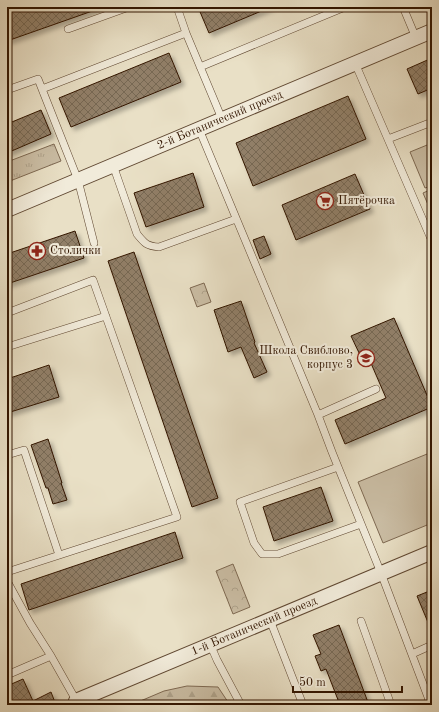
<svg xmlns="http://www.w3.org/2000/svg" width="439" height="712" font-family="'Old Standard TT',serif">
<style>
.grass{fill:url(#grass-tufts);stroke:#7e6952}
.forest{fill:url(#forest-firs);stroke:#7e6952}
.park{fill:url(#park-crowns);stroke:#7e6952}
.garden{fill:#cabda4;stroke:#7e6952}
.building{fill:url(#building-cross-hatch);stroke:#321500;filter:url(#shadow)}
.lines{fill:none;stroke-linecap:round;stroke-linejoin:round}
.service-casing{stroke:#604832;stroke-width:8}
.minor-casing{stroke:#604832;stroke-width:16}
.service{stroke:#f1ebda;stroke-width:7}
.minor{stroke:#f1ebda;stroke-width:14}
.labels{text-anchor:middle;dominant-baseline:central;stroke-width:4;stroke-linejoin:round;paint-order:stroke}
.street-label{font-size:12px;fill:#321500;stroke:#f1ebda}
.poi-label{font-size:12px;fill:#321500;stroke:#f1ebda;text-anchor:start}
</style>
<defs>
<pattern id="grass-tufts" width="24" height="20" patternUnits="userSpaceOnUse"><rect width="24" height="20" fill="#cabda4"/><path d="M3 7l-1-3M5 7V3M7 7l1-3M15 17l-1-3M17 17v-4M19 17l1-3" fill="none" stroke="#aea28b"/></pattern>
<pattern id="forest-firs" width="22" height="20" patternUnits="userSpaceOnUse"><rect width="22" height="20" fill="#cabda4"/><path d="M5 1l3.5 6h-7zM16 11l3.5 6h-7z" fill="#aea28b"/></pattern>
<pattern id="park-crowns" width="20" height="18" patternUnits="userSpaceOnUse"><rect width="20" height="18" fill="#cabda4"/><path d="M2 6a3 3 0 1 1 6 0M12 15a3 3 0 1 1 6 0" fill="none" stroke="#aea28b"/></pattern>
<pattern id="building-cross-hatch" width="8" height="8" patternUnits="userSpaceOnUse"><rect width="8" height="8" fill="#917f67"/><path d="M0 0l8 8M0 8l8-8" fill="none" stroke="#776752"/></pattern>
<filter id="shadow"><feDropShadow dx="3.5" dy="3.5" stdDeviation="2" flood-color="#0004"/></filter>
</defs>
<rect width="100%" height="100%" fill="#e9e0c6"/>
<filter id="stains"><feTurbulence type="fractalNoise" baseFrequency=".005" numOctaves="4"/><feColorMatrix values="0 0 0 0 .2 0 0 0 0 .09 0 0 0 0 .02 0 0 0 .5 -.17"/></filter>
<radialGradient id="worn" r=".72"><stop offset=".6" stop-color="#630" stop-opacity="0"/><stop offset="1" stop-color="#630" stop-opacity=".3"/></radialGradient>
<path class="grass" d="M54 144 61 161 10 181 7 173V162Z"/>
<path class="forest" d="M432 189V214L423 193Z
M187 686 218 687 230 705H131L164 691Z"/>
<path class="park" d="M204 283 211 302 197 307 190 288Z
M233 564 250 607 233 614 216 571Z"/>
<path class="garden" d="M432 143V186L425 188 410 152Z
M432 452V523L383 543 358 482Z"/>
<path class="building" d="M7 7H98V9L7 41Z
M198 7H271L209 33Z
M169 53 181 82 71 127 59 98Z
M432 58V88L418 94 407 69Z
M348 96 366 139 253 186 236 143Z
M41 110 51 134 7 153V124Z
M193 173 204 207 146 227 134 193Z
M355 174 370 209 296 240 282 205Z
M75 231 84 258 7 284V254Z
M264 236 271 254 260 259 253 240Z
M134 252 218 498 192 507 108 261Z
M241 301 255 342 254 343 267 372 254 378 241 347 228 352 214 310Z
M394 318 432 407 345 444 335 420 386 398 367 354 361 357 351 336Z
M49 365 59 397 7 413V379Z
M48 439 62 483H61L67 500 53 504 48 488H46L31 445Z
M321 487 333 521 274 541 263 507Z
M175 532 183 558 29 610 21 584Z
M432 590V632L417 596Z
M339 625 369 705H340L326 669 321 671 315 656 321 654 313 635Z
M23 679 33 701 51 692 56 705H7V686Z"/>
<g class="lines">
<g class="service-casing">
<path id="service" d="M177 7 186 33 222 119
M403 7 416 38
M68 29 129 7
M355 63 432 241
M200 67 345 7
M42 89 186 33
M7 90 38 79 78 180 94 243
M199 129 318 415 332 452 381 573 431 705
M388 139 432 122
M113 165 137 234C145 244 147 246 159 247L236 219
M7 313 93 280 177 517 7 572
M7 347 106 316
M318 415 376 389
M7 455 24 450 59 555
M338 467 240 502 254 543 262 554H278L361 524
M7 581 30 623 51 656 77 702
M270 620 303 705
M361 621 391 705
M210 644 217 660 241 705
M412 654 432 645
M7 675 51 656
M421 705 430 702"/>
</g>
<g class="minor-casing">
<g id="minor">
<path id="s1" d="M7 210 432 31"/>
<path id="s2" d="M76 701 432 552"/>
</g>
</g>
<use href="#service" class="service"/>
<use href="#minor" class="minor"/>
</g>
<defs>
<g id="supermarket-ring" transform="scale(0.9)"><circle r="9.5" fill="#f1ebda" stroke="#8f2418" stroke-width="1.5"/><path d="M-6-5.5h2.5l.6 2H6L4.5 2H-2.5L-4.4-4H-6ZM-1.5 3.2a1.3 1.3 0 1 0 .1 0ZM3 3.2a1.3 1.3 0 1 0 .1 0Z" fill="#8f2418"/></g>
<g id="pharmacy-ring" transform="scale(0.9)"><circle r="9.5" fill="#f1ebda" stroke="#8f2418" stroke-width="1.5"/><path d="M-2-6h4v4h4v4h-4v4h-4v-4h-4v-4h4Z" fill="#8f2418"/></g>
<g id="school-ring" transform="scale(0.9)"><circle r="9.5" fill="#f1ebda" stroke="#8f2418" stroke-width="1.5"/><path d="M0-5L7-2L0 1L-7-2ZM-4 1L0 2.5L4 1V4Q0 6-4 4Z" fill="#8f2418"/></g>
</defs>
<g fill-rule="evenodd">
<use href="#supermarket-ring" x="325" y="201"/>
<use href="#pharmacy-ring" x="37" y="251"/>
<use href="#school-ring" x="366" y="358"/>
</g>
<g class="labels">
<g class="street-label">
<text stroke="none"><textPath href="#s1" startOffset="231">2-й Ботанический проезд</textPath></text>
<text stroke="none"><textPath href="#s2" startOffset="193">1-й Ботанический проезд</textPath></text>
</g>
<g class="poi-label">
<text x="338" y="201">Пятёрочка</text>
<text x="50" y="251">Столички</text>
<text x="353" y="351" text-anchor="end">Школа Свиблово,<tspan x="353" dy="14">корпус 3</tspan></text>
</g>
</g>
<rect width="439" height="712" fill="none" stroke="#e9e0c6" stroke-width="24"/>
<rect x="8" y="8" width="423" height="696" fill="none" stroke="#321500" stroke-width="2"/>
<rect x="12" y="12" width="415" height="688" fill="none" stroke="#321500"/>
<path d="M293 686v6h109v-6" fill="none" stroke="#321500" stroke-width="2"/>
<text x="299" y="686" font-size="12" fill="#321500" stroke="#f1ebda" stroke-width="3" paint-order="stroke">50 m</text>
<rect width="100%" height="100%" filter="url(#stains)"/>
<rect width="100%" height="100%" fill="url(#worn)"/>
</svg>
